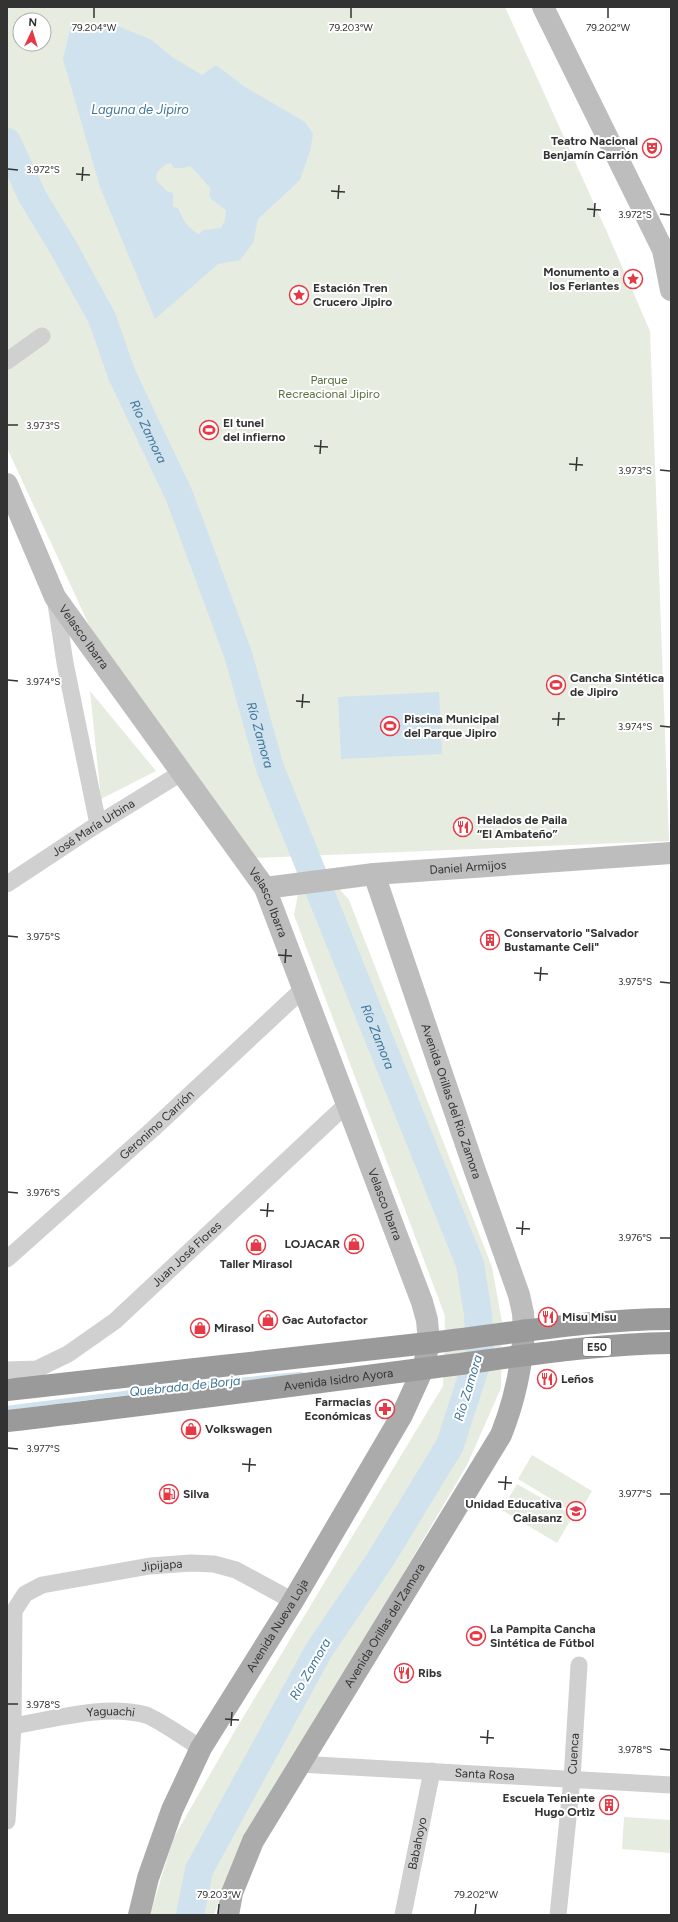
<svg xmlns="http://www.w3.org/2000/svg" width="678" height="1922" font-family="Figtree,sans-serif">
<style>
.green{fill:#e6ecdf;fill-rule:evenodd}
.water{fill:#cfe2ee;fill-rule:evenodd}
.lines{fill:none;stroke-linecap:round;stroke-linejoin:round}
.stream{stroke:#cfe2ee;stroke-width:4.5}
.river{stroke:#cfe2ee;stroke-width:28}
.street{stroke:#d0d0d0;stroke-width:17}
.secondary{stroke:#bdbdbd;stroke-width:22}
.primary{stroke:#ababab;stroke-width:22}
.highway{stroke:#9a9a9a;stroke-width:22}
.ticks{fill:none;stroke:#333;stroke-width:1.5}
.labels{text-anchor:middle;dominant-baseline:central;stroke-width:4;stroke-linejoin:round;paint-order:stroke}
.shield{fill:#fff;stroke:#707070;stroke-width:1}
.shield-label{font-size:11px;font-weight:bold;fill:#333}
.poi-label{font-size:12px;font-weight:bold;fill:#333;stroke:#fff;text-anchor:start}
.park-label{font-size:12px;fill:#56703f;stroke:#fff}
.street-label{font-size:12px;fill:#333;stroke:#fff}
.water-label{font-size:13px;font-style:italic;fill:#3f7597;stroke:#fff}
.ticks-label{font-size:10px;text-anchor:middle;fill:#333;stroke:#fff;stroke-width:4;stroke-linejoin:round;paint-order:stroke}
</style>
<rect width="100%" height="100%" fill="#fff"/>
<path class="green" d="M7 7H505L606 230 650 331 669 841 255 858 90 627 7 448ZM20 20H44V44H20Z
M90 691 156 771 101 799Z
M335 884 349 900 492 1267 502 1322 501 1388 467 1465 232 1865 214 1915H150L173 1839 236 1729 443 1386 445 1316 294 915 298 894Z
M532 1455 592 1491 578 1515 518 1479Z
M517 1484 573 1516 557 1543 502 1510Z
M624 1817 671 1820V1853L622 1849Z"/>
<path class="water" d="M110 23 152 40 172 57 202 75 216 65 245 87 305 122 313 134 310 151 300 180 258 219 253 243 240 260 218 264 155 319 100 187 63 59 71 26ZM171 163 174 168H183L190 166 198 174 211 189 209 195 212 200 226 210 225 220 221 228 204 230 199 234C187 228 183 220 178 208L173 207V193L167 191 156 180 157 172 166 164Z
M439 692 442 754 341 759 338 697Z"/>
<g class="lines">
<path class="stream" d="M189 1385 301 1374
M7 1408 182 1386"/>
<path class="river" id="s1" d="M7 142 32 196 63 247 102 318 122 375 179 495 238 654 270 768 470 1264 478 1314 480 1352 450 1445 380 1560 319 1650 199 1870 190 1915"/>
<g class="street">
<path d="M7 361 42 336"/>
<path d="M55 597 65 663 98 824"/>
<path id="s2" d="M7 884 98 824 181 773"/>
<path id="s3" d="M7 1259 153 1129 303 989"/>
<path id="s4" d="M7 1370 37 1369 68 1354 115 1321 347 1104"/>
<path d="M183 1371 188 1399"/>
<path id="s5" d="M13 1726C56 1719 103 1704 146 1715 158 1719 189 1741 201 1748"/>
<path id="s6" d="M299 1764 671 1785"/>
<path id="s7" d="M7 1821 13 1726 14 1611 25 1594 42 1585 150 1566 191 1563 214 1564 236 1570 293 1601"/>
<path id="s8" d="M403 1915 432 1771"/>
<path id="s9" d="M558 1915 572 1779 579 1665"/>
</g>
<g class="secondary">
<path d="M543 7 663 250 671 290"/>
<path id="s10" d="M7 484 55 597 265 888 422 1302 427 1320 429 1343"/>
<path id="s11" d="M374 874 474 1168 519 1295 523 1313 524 1330"/>
<path id="s12" d="M265 888 374 874 671 853"/>
</g>
<g class="primary">
<path id="s13" d="M139 1915 148 1878 172 1810 201 1748 293 1601 402 1415 423 1369 429 1343"/>
<path id="s14" d="M228 1915 232 1893 253 1841 501 1435C515 1400 522 1367 524 1330"/>
</g>
<g class="highway">
<path d="M7 1390C150 1374 294 1358 437 1342 515 1333 593 1319 671 1319"/>
<path id="s15" d="M7 1421C145 1405 283 1387 421 1369 504 1359 587 1344 671 1343"/>
</g>
</g>
<path class="ticks" d="M94 18V8M351 18V8M608 18V8M8 169 18 170M76 174 90 175M82 181 83 167M331 191 345 192M338 199 339 185M587 209 601 210M660 214 670 215M594 217 595 203M8 425H18M314 446 328 447M320 454 321 440M569 464 583 465M660 470 670 471M576 471 577 457M8 680 18 681M296 701 310 702M302 708 303 694M552 719H565M558 726 559 712M660 726 670 727M8 936 18 937M278 955 292 956M285 963 286 949M534 973 548 974M540 981 541 967M660 982 670 983M8 1192 18 1193M260 1210 274 1211M267 1217 268 1203M516 1228 530 1229M522 1235 523 1221M660 1238H670M8 1448 18 1449M242 1464 256 1465M249 1472 250 1458M498 1482 512 1483M505 1490 506 1476M660 1494H670M8 1704H18M225 1719 239 1720M231 1726 232 1712M480 1737 494 1738M487 1744 488 1730M660 1749 670 1750M218 1914 219 1904M475 1914 476 1904"/>
<defs>
<g id="theatre-ring" transform="scale(1)"><circle r="9.5" fill="#fff" stroke="#e63946" stroke-width="1.5"/><path d="M-5-5.5Q0-4 5-5.5V0Q5 5 0 6Q-5 5-5 0ZM-3.3-2.5H-1v1.5H-3.3ZM1-2.5H3.3v1.5H1ZM-2.8 1Q0 5.5 2.8 1Z" fill="#e63946"/></g>
<g id="sight-ring" transform="scale(1)"><circle r="9.5" fill="#fff" stroke="#e63946" stroke-width="1.5"/><path d="M0-6L1.8-2.2L6-1.7L2.9 1.2L3.7 5.4L0 3.3L-3.7 5.4L-2.9 1.2L-6-1.7L-1.8-2.2Z" fill="#e63946"/></g>
<g id="stadium-ring" transform="scale(1)"><circle r="9.5" fill="#fff" stroke="#e63946" stroke-width="1.5"/><path d="M0-5a6.5 5 0 1 0 0 10a6.5 5 0 1 0 0-10ZM-3.5-1.8h7v3.6h-7Z" fill="#e63946"/></g>
<g id="restaurant-ring" transform="scale(1)"><circle r="9.5" fill="#fff" stroke="#e63946" stroke-width="1.5"/><path d="M-5-6h1v4h1v-4h1v4h1v-4h1v5L-1.5 .5V6h-2V.5L-5-1ZM5-6V6H3V1.5H1.5Q1.5-4 5-6Z" fill="#e63946"/></g>
<g id="building-ring" transform="scale(1)"><circle r="9.5" fill="#fff" stroke="#e63946" stroke-width="1.5"/><path d="M-4-6H4V6H1V3H-1V6H-4ZM-2.5-4.3h1.7v1.8h-1.7ZM.8-4.3h1.7v1.8H.8ZM-2.5-1h1.7V.8h-1.7ZM.8-1h1.7V.8H.8Z" fill="#e63946"/></g>
<g id="shop-ring" transform="scale(1)"><circle r="9.5" fill="#fff" stroke="#e63946" stroke-width="1.5"/><path d="M-5-2.5h2.3a2.7 3.5 0 0 1 5.4 0H5L5.5 6h-11ZM-1.5-2.5h3a1.5 2.3 0 0 0-3 0Z" fill="#e63946"/></g>
<g id="pharmacy-ring" transform="scale(1)"><circle r="9.5" fill="#fff" stroke="#e63946" stroke-width="1.5"/><path d="M-2-6h4v4h4v4h-4v4h-4v-4h-4v-4h4Z" fill="#e63946"/></g>
<g id="fuel-ring" transform="scale(1)"><circle r="9.5" fill="#fff" stroke="#e63946" stroke-width="1.5"/><path d="M-5.5-6h7V0h2V4h1.3V-2.5L3-4.5l.8-.8L6-3V5H2.5V1h-1V6h-7ZM-4.2-4.7v3.2H.2V-4.7Z" fill="#e63946"/></g>
<g id="university-ring" transform="scale(1)"><circle r="9.5" fill="#fff" stroke="#e63946" stroke-width="1.5"/><path d="M0-5L7-2L0 1L-7-2ZM-4 1L0 2.5L4 1V4Q0 6-4 4Z" fill="#e63946"/></g>
</defs>
<g fill-rule="evenodd">
<use href="#theatre-ring" x="652" y="148"/>
<use href="#sight-ring" x="633" y="279"/>
<use href="#sight-ring" x="299" y="295"/>
<use href="#stadium-ring" x="209" y="430"/>
<use href="#stadium-ring" x="556" y="685"/>
<use href="#stadium-ring" x="390" y="726"/>
<use href="#restaurant-ring" x="463" y="827"/>
<use href="#building-ring" x="490" y="940"/>
<use href="#shop-ring" x="354" y="1244"/>
<use href="#shop-ring" x="256" y="1245"/>
<use href="#restaurant-ring" x="548" y="1317"/>
<use href="#shop-ring" x="268" y="1320"/>
<use href="#shop-ring" x="200" y="1328"/>
<use href="#restaurant-ring" x="547" y="1379"/>
<use href="#pharmacy-ring" x="385" y="1409"/>
<use href="#shop-ring" x="191" y="1429"/>
<use href="#fuel-ring" x="169" y="1494"/>
<use href="#university-ring" x="576" y="1511"/>
<use href="#stadium-ring" x="476" y="1636"/>
<use href="#restaurant-ring" x="404" y="1673"/>
<use href="#building-ring" x="609" y="1805"/>
</g>
<g class="labels">
<rect class="shield" x="583" y="1338" width="28" height="18" rx="3"/>
<g class="shield-label">
<text x="597" y="1347">E50</text>
</g>
<g class="poi-label">
<text x="638" y="141" text-anchor="end">Teatro Nacional<tspan x="638" dy="14">Benjamín Carrión</tspan></text>
<text x="619" y="272" text-anchor="end">Monumento a<tspan x="619" dy="14">los Feriantes</tspan></text>
<text x="313" y="288">Estación Tren<tspan x="313" dy="14">Crucero Jipiro</tspan></text>
<text x="223" y="423">El tunel<tspan x="223" dy="14">del infierno</tspan></text>
<text x="570" y="678">Cancha Sintética<tspan x="570" dy="14">de Jipiro</tspan></text>
<text x="404" y="719">Piscina Municipal<tspan x="404" dy="14">del Parque Jipiro</tspan></text>
<text x="477" y="820">Helados de Paila<tspan x="477" dy="14">“El Ambateño”</tspan></text>
<text x="504" y="933">Conservatorio "Salvador<tspan x="504" dy="14">Bustamante Celi"</tspan></text>
<text x="340" y="1244" text-anchor="end">LOJACAR</text>
<text x="256" y="1264" text-anchor="middle">Taller Mirasol</text>
<text x="562" y="1317">Misu Misu</text>
<text x="282" y="1320">Gac Autofactor</text>
<text x="214" y="1328">Mirasol</text>
<text x="561" y="1379">Leños</text>
<text x="371" y="1402" text-anchor="end">Farmacias<tspan x="371" dy="14">Económicas</tspan></text>
<text x="205" y="1429">Volkswagen</text>
<text x="183" y="1494">Silva</text>
<text x="562" y="1504" text-anchor="end">Unidad Educativa<tspan x="562" dy="14">Calasanz</tspan></text>
<text x="490" y="1629">La Pampita Cancha<tspan x="490" dy="14">Sintética de Fútbol</tspan></text>
<text x="418" y="1673">Ribs</text>
<text x="595" y="1798" text-anchor="end">Escuela Teniente<tspan x="595" dy="14">Hugo Ortìz</tspan></text>
</g>
<g class="park-label">
<text x="329" y="380">Parque<tspan x="329" dy="14">Recreacional Jipiro</tspan></text>
</g>
<g class="street-label">
<text stroke="none"><textPath href="#s10" startOffset="172">Velasco Ibarra</textPath></text>
<text stroke="none"><textPath href="#s2" startOffset="103">José María Urbina</textPath></text>
<text stroke="none"><textPath href="#s12" startOffset="204">Daniel Armijos</textPath></text>
<text stroke="none"><textPath href="#s10" startOffset="496">Velasco Ibarra</textPath></text>
<text stroke="none"><textPath href="#s11" startOffset="240">Avenida Orillas del Rio Zamora</textPath></text>
<text stroke="none"><textPath href="#s3" startOffset="201">Geronimo Carrión</textPath></text>
<text stroke="none"><textPath href="#s10" startOffset="820">Velasco Ibarra</textPath></text>
<text stroke="none"><textPath href="#s4" startOffset="220">Juan José Flores</textPath></text>
<text stroke="none"><textPath href="#s15" startOffset="334">Avenida Isidro Ayora</textPath></text>
<text stroke="none"><textPath href="#s7" startOffset="371">Jipijapa</textPath></text>
<text stroke="none"><textPath href="#s14" startOffset="331">Avenida Orillas del Zamora</textPath></text>
<text stroke="none"><textPath href="#s13" startOffset="323">Avenida Nueva Loja</textPath></text>
<text stroke="none"><textPath href="#s5" startOffset="99">Yaguachi</textPath></text>
<text stroke="none"><textPath href="#s9" startOffset="162">Cuenca</textPath></text>
<text stroke="none"><textPath href="#s6" startOffset="186">Santa Rosa</textPath></text>
<text stroke="none"><textPath href="#s8" startOffset="73">Babahoyo</textPath></text>
</g>
<g class="water-label">
<text x="140" y="109">Laguna de Jipiro</text>
<text stroke="none"><textPath href="#s1" startOffset="323">Río Zamora</textPath></text>
<text stroke="none"><textPath href="#s1" startOffset="647">Río Zamora</textPath></text>
<text stroke="none"><textPath href="#s1" startOffset="971">Río Zamora</textPath></text>
<text transform="translate(185 1386) rotate(-6)">Quebrada de Borja</text>
<text transform="translate(468 1388) rotate(-73)">Río Zamora</text>
<text transform="translate(310 1669) rotate(-60)">Río Zamora</text>
</g>
</g>
<g class="ticks-label">
<text x="94" y="31">79.204°W</text>
<text x="351" y="31">79.203°W</text>
<text x="608" y="31">79.202°W</text>
<text x="43" y="173">3.972°S</text>
<text x="635" y="218">3.972°S</text>
<text x="43" y="429">3.973°S</text>
<text x="635" y="474">3.973°S</text>
<text x="43" y="685">3.974°S</text>
<text x="635" y="730">3.974°S</text>
<text x="43" y="940">3.975°S</text>
<text x="635" y="985">3.975°S</text>
<text x="43" y="1196">3.976°S</text>
<text x="635" y="1241">3.976°S</text>
<text x="43" y="1452">3.977°S</text>
<text x="635" y="1497">3.977°S</text>
<text x="43" y="1708">3.978°S</text>
<text x="635" y="1753">3.978°S</text>
<text x="219" y="1898">79.203°W</text>
<text x="476" y="1898">79.202°W</text>
</g>
<rect width="678" height="1922" fill="none" stroke="#333333" stroke-width="16"/>
<g transform="translate(32 32) rotate(4)"><circle r="19" fill="#ffffff" stroke="#adadad"/>
<path d="M0-3L7 15L0 10L-7 15Z" fill="#e63946"/>
<text y="-6" font-size="11" font-weight="bold" text-anchor="middle" fill="#333333">N</text>
</g>
</svg>
